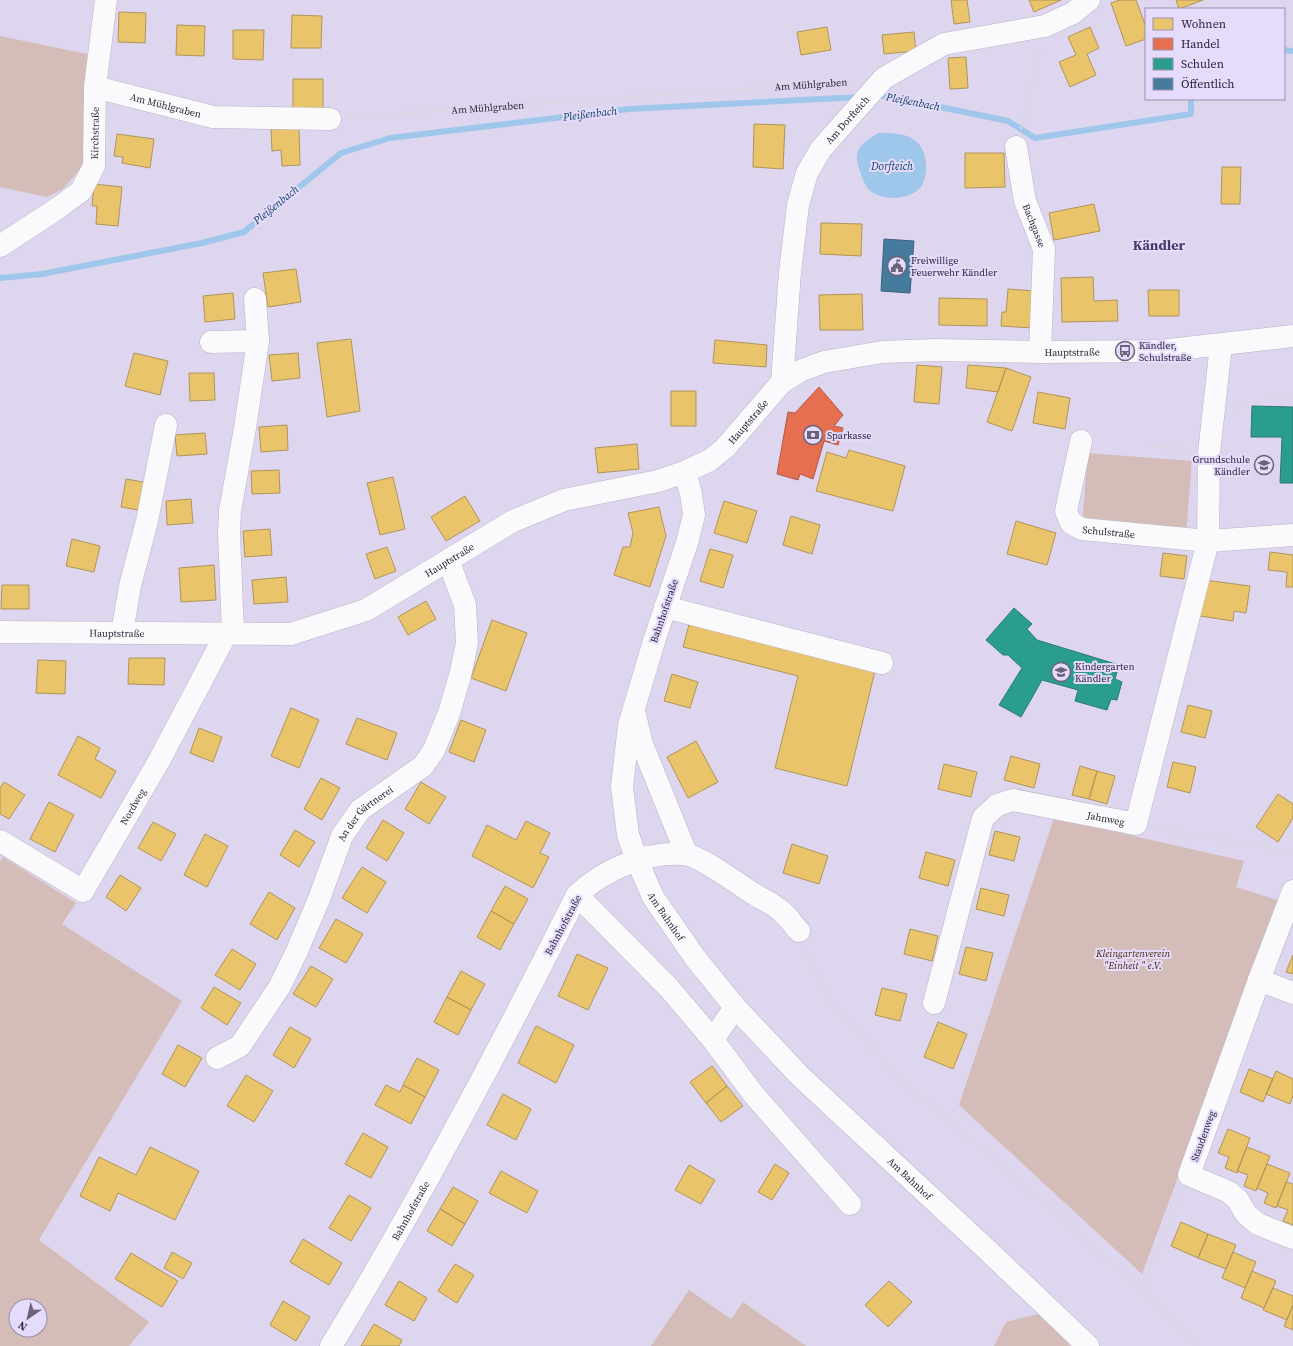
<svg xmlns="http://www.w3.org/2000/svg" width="1293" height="1346" font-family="'Source Serif 4',serif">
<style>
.green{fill:#d4bdb9;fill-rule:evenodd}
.water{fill:#9fc7eb}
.homes{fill:#e9c46a;stroke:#b0945c}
.shops{fill:#e76f51;stroke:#af594a}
.schools{fill:#2a9d8f;stroke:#2b7976}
.public{fill:#457b9d;stroke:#3e617f}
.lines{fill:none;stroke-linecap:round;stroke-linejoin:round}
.stream{stroke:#9fc7eb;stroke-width:6}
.minor-casing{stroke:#bab3c8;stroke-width:23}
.path{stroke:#d9d6de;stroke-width:2.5;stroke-dasharray:2 2;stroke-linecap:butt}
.minor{stroke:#faf9fc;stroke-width:22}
.labels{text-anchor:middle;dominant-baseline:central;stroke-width:4;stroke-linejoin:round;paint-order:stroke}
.street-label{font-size:10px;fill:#2c253a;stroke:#e4dbfd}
.poi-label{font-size:10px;fill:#2c253a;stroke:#e4dbfd;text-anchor:start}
.park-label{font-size:10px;font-style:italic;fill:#4e2a09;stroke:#e4dbfd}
.water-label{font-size:11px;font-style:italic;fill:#0b3e59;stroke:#e4dbfd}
.district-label{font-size:14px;font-weight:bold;fill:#493a69;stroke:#e4dbfd}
</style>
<rect width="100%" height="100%" fill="#ddd6ee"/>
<path class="green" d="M0 36 87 54 89 159 63 189 47 197 0 187Z
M1088 453 1192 461 1186 534 1082 524Z
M1054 818 1244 861 1236 887 1281 901 1142 1274 959 1105Z
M3 857 76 903 62 924 182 1001 39 1240 149 1322 129 1346H0V862ZM16 1306H40V1330H16Z
M689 1290 731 1319 743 1302 806 1346H651Z
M1038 1314 1071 1346H994L1006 1322Z"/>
<path class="water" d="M878 133C889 133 902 133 911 138 926 145 929 166 924 181 918 200 884 203 869 190 865 186 862 177 860 171 858 166 855 157 858 151 861 143 872 137 878 133Z"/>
<path class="homes" d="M951 0H967L970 22 954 24Z
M1029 0H1061L1034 12Z
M1120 0H1136L1146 27V39L1126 46 1111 3Z
M1176 0H1203L1179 9Z
M119 12 146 13 145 43 118 42Z
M292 15 322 16 321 48H291Z
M177 25 205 26 204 56 176 55Z
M827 27 831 50 801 55 797 32Z
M1090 27 1099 48 1087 54 1096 75 1070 87 1059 62 1076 55 1068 37Z
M233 30H264L263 60 233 59Z
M914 32 916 51 884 54 882 35Z
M966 57 968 88 950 89 948 58Z
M293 79H323V109H293Z
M754 124 785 125 783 169 753 167Z
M271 129H299L300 165 282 166 281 150 272 151Z
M117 134 154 139 150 168 122 163 123 157 114 156Z
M965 153H1004L1005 187 965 188Z
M1222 167H1241L1240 204H1221Z
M94 184 122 187 118 226 96 224 97 206H92Z
M1094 204 1100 231 1054 240 1049 213Z
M821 223 862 224 861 256 820 254Z
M296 269 301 302 268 307 263 273Z
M1093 277 1094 301 1117 300 1118 321 1062 322 1061 278Z
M1008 289 1035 291 1033 328 1001 326 1002 312H1006Z
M1148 290H1179V316H1149Z
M233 293 235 319 205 322 203 296Z
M862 294 863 330H820L819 295Z
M939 298 987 299V326L939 325Z
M351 339 360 411 327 417 317 343Z
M715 340 767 345 766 367 713 363Z
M134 353 168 361 160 395 125 386Z
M298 353 300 378 272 381 269 355Z
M917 365 942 367 939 404 914 402Z
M968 365 1006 368 998 392 966 388Z
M1006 368 1031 377 1012 431 987 422Z
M189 373H214L215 400 190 401Z
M671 391H696V426H671Z
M1038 392 1070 398 1065 429 1033 423Z
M287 425 288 450 261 452 259 427Z
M205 433 207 454 177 456 175 435Z
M637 444 639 469 598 473 595 448Z
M849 450 905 466 893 511 816 491 827 452 846 458Z
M279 470 280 493 252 494 251 471Z
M393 477 405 529 380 535 367 483Z
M126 479 149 483 144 511 121 507Z
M465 496 480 521 446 541 431 517Z
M191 499 193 523 167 525 166 501Z
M724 501 757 511 747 543 714 533Z
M659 507 666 536 650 587 614 575 623 547H630L633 533 628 513Z
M791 516 820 525 812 554 783 545Z
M1016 521 1056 533 1047 565 1007 554Z
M270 529 272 555 245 557 243 531Z
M72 539 100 546 94 572 66 566Z
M387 547 396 571 375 579 366 554Z
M710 549 733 555 723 588 700 581Z
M1270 552 1293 555V587H1286L1287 572 1268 570Z
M1163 553 1187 556 1184 579 1160 576Z
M214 565 216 600 181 602 179 568Z
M286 577 288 602 254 604 252 580Z
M1204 580 1250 586 1246 613 1234 611 1233 621 1200 616Z
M2 585H29V609H1Z
M426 601 436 619 408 635 398 617Z
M492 620 527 633 506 691 471 678Z
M690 621 876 667 847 786 775 768 798 676 683 647Z
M129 658H165L164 685 128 684Z
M38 660 66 661 65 694 36 693Z
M672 674 698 682 690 708 664 701Z
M1188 705 1212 711 1205 738 1181 732Z
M291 708 319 720 299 768 271 756Z
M357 718 397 733 387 760 346 744Z
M461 720 486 730 474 762 449 752Z
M199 728 222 737 213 762 190 753Z
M78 736 100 748 95 759 116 771 101 798 58 775Z
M696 741 718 782 688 798 667 757Z
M1011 756 1040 764 1034 788 1004 780Z
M1173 762 1196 767 1190 793 1167 787Z
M944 764 977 772 971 797 938 789Z
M1080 766 1097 771 1089 799 1072 795Z
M1097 771 1115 776 1107 804 1089 799Z
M321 778 340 788 322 820 304 809Z
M4 782 25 795 9 819 0 814V788Z
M421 782 446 797 429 824 405 809Z
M1278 794 1293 804V818L1278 842 1256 827Z
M49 802 74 815 55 852 30 839Z
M383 820 404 833 387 861 366 848Z
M526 821 550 833 540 853 549 857 533 888 472 856 487 825 516 840Z
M153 822 176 834 161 861 138 848Z
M295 830 315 842 299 867 280 855Z
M995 831 1020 837 1014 861 989 855Z
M205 834 228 846 207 887 184 875Z
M792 844 828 856 819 884 783 873Z
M926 852 955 860 948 886 919 878Z
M362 867 386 882 367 913 342 898Z
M120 875 141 888 126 911 106 897Z
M505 886 528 899 514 924 491 911Z
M981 888 1009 895 1004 916 976 909Z
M269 892 295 908 277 940 250 924Z
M491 911 514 924 500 950 477 937Z
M336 919 363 934 346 963 319 948Z
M910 929 938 936 932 961 904 954Z
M966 947 993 953 986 981 959 974Z
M232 949 256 964 240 990 215 975Z
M577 954 608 968 588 1010 558 996Z
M1293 955V974L1286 972Z
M311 966 333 979 316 1007 293 994Z
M461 971 485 984 471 1010 447 997Z
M214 987 241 1003 227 1025 201 1008Z
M882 988 907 994 900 1021 875 1015Z
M447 997 471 1010 458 1035 434 1022Z
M938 1022 967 1034 953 1069 924 1057Z
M536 1026 574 1045 556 1083 518 1063Z
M290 1027 311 1039 294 1068 273 1055Z
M178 1045 202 1058 185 1087 162 1074Z
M417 1058 439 1070 425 1097 403 1085Z
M712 1066 727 1086 706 1103 690 1082Z
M1249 1069 1273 1079 1263 1102 1240 1092Z
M1276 1071 1293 1079V1096L1290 1104 1266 1094Z
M246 1075 273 1091 254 1122 227 1106Z
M386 1085 400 1092 403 1085 425 1097 411 1124 375 1105Z
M727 1086 743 1106 721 1122 706 1103Z
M503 1094 531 1109 516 1140 487 1125Z
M1228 1129 1250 1138 1237 1173 1225 1168 1229 1157 1218 1153Z
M363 1133 388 1147 371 1178 345 1164Z
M150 1147 199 1171 175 1220 118 1193 110 1211 80 1196 99 1157 136 1175Z
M1247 1147 1270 1156 1256 1191 1244 1186 1248 1175 1237 1171Z
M775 1164 789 1173 772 1200 758 1192Z
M1267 1164 1290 1173 1276 1208 1264 1203 1268 1193 1257 1188Z
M689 1165 715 1180 701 1204 675 1190Z
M501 1171 538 1191 527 1213 489 1193Z
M1286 1182 1293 1184V1225L1283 1221 1288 1210 1277 1206Z
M453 1187 478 1201 465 1224 440 1209Z
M349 1195 371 1208 351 1241 329 1228Z
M440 1209 465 1224 452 1246 427 1231Z
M1181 1222 1208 1234 1198 1258 1171 1246Z
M1208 1234 1236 1245 1226 1269 1198 1258Z
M303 1239 342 1263 329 1285 290 1262Z
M172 1252 192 1263 183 1279 164 1268Z
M1233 1252 1256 1262 1245 1288 1222 1278Z
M131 1253 178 1281 162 1307 115 1279Z
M455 1264 474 1275 457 1303 438 1291Z
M1252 1271 1276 1281 1264 1308 1241 1298Z
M399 1281 427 1298 414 1321 385 1305Z
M889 1281 912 1302 888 1327 865 1305Z
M1273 1288 1293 1296V1305L1287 1320 1263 1310Z
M283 1301 310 1317 296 1341 270 1325Z
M1293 1305V1330L1284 1326Z
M374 1324 402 1340 399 1346H361Z"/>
<path class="shops" d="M819 387 843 415 834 426 843 428 838 445 824 441 813 479 800 474 798 480 777 474 788 412 795 413Z"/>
<path class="schools" d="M1252 406 1293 407V483H1280L1282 437H1251Z
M1014 608 1032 624 1027 629 1037 640 1119 665 1115 679 1122 682 1117 700 1111 699 1107 710 1075 701 1078 690 1042 680 1021 717 999 705 1022 668 1008 655H1003L986 640Z"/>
<path class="public" d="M884 239 914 241 910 293 881 291Z"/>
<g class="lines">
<path class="stream" d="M1284 50 1293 51
M875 96H887L1008 121 1035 138 1191 114V99
M0 278 42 274 202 243 244 232 341 153 390 138 629 109 860 97"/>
<g class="minor-casing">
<g id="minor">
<path id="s2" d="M95 87 213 117 330 119"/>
<path id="s3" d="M1016 147 1025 201 1044 249 1040 352"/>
<path id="s4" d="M0 246 58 208 81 191 94 166 95 87 106 0"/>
<path d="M211 342 258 341"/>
<path id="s5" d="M782 382 790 272 798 205 807 173 821 149 884 78 944 44 1045 26 1073 13 1089 0"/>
<path id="s6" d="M1081 441 1066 511 1071 523 1082 529 1208 541 1293 535"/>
<path id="s7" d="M685 472 691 494 694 515 687 543 655 638 629 725 622 787 628 835 637 860 653 897 696 959 735 1007 801 1077 982 1245 1088 1346"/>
<path d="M665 607 882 663"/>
<path id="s8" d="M0 632 291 634 366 610 513 521 564 500 658 481 685 472 710 460 725 448 782 382 800 371 824 362 882 352 936 350 1040 352 1160 351 1293 336"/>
<path d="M122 633 130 586 147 521 166 425"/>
<path d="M233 633 229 533 230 511 245 428 258 341 255 299"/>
<path d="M635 715 642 744 686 853"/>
<path id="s9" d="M0 841 83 891 159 761 226 634"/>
<path d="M1293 891 1259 980 1189 1175 1229 1192 1238 1200 1246 1214 1258 1224 1293 1238"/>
<path d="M577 895 669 988 713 1040 754 1095 850 1204"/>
<path d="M1259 980 1293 993"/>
<path id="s10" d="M934 1003 983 818 997 805 1013 800 1136 824 1208 541 1209 453 1221 345"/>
<path d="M713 1040 735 1007"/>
<path id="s11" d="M217 1058 240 1046 280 986 297 951 319 899 342 836 360 810 423 766 434 750 449 713 460 676 467 643 465 605 448 560"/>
<path id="s12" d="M331 1346C420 1200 500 1048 577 895 603 870 647 851 684 854 698 855 739 884 752 893 762 899 773 904 781 911 788 916 793 925 799 931"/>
</g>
</g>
<g class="path">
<path id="s1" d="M350 117 853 81"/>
<path d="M1021 129 1040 48"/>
<path d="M1234 409 1282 396H1293"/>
<path d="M1151 446 1189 450"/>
<path d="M1156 828 1293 852"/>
<path d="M804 950 833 1007 912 1090 957 1127 1036 1196 1141 1290 1199 1346"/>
<path d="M1141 1290 1181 1194"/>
</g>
<use href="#minor" class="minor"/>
</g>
<defs>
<g id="civic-ring" transform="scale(1)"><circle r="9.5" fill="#e4dbfd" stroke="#6a6379" stroke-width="1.5"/><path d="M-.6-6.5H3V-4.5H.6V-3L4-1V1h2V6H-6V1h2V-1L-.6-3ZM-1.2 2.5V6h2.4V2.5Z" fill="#6a6379"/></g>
<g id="bus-ring" transform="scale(1)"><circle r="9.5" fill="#e4dbfd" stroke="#6a6379" stroke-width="1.5"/><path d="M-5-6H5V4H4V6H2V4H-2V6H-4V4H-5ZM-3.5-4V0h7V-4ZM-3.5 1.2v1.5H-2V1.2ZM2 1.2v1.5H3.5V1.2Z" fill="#6a6379"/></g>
<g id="bank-ring" transform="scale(1)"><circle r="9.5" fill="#e4dbfd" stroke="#6a6379" stroke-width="1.5"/><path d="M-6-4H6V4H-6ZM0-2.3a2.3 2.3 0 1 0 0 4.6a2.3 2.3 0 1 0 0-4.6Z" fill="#6a6379"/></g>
<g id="school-ring" transform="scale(1)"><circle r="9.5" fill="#e4dbfd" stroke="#6a6379" stroke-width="1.5"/><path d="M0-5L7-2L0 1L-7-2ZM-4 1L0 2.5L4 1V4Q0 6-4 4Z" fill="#6a6379"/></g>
</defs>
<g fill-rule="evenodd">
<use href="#civic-ring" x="897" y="266"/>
<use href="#bus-ring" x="1125" y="351"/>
<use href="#bank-ring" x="813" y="435"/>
<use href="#school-ring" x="1264" y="465"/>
<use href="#school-ring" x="1061" y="672"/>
</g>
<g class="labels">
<g class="street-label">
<text stroke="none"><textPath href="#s1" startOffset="462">Am Mühlgraben</textPath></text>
<text stroke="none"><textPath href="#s2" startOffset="73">Am Mühlgraben</textPath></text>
<text stroke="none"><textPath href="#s1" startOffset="138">Am Mühlgraben</textPath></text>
<text stroke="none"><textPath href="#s5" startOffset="278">Am Dorfteich</textPath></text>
<text stroke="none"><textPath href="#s4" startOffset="159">Kirchstraße</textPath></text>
<text stroke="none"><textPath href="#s3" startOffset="81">Bachgasse</textPath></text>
<text stroke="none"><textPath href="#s8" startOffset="1151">Hauptstraße</textPath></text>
<text stroke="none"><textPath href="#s8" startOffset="803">Hauptstraße</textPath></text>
<text stroke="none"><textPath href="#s6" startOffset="124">Schulstraße</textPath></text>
<text stroke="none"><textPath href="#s8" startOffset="467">Hauptstraße</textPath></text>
<text transform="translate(664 611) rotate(-71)">Bahnhofstraße</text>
<text stroke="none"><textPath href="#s8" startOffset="117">Hauptstraße</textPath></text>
<text stroke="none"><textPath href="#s9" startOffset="195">Nordweg</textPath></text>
<text stroke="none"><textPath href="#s11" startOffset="293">An der Gärtnerei</textPath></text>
<text stroke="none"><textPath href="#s10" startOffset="322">Jahnweg</textPath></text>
<text stroke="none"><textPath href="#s7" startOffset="465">Am Bahnhof</textPath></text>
<text transform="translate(563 925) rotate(-62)">Bahnhofstraße</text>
<text transform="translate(1203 1136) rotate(-70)">Staudenweg</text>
<text stroke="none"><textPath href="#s7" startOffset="824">Am Bahnhof</textPath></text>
<text stroke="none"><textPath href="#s12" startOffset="157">Bahnhofstraße</textPath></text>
</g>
<g class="poi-label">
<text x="911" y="260">Freiwillige<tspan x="911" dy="12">Feuerwehr Kändler</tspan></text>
<text x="1139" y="345">Kändler,<tspan x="1139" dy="12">Schulstraße</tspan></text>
<text x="827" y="435">Sparkasse</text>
<text x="1250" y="459" text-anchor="end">Grundschule<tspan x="1250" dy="12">Kändler</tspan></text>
<text x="1075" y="666">Kindergarten<tspan x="1075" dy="12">Kändler</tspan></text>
</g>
<g class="park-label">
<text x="1133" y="953">Kleingartenverein<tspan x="1133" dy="12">"Einheit " e.V.</tspan></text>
</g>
<g class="water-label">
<text transform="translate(913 102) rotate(11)">Pleißenbach</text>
<text transform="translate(590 114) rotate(-7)">Pleißenbach</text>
<text x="892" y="166">Dorfteich</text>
<text transform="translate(276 205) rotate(-39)">Pleißenbach</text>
</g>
<g class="district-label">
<text x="1159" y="245">Kändler</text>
</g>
</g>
<rect x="1145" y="8" width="140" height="92" fill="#e4dbfd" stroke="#9a92af"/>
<rect x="1153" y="18" width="20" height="12" fill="#e9c46a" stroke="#9a92af"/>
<text x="1181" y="28" font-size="12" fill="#2c253a">Wohnen</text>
<rect x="1153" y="38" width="20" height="12" fill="#e76f51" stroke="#9a92af"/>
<text x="1181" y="48" font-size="12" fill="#2c253a">Handel</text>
<rect x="1153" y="58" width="20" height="12" fill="#2a9d8f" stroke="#9a92af"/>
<text x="1181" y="68" font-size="12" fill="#2c253a">Schulen</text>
<rect x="1153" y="78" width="20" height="12" fill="#457b9d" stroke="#9a92af"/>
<text x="1181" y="88" font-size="12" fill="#2c253a">Öffentlich</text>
<g transform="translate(28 1318) rotate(214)"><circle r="19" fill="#e4dbfd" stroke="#9a92af"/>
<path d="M0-3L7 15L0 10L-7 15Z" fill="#6a6379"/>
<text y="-6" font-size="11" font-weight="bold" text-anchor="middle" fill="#2c253a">N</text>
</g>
</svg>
